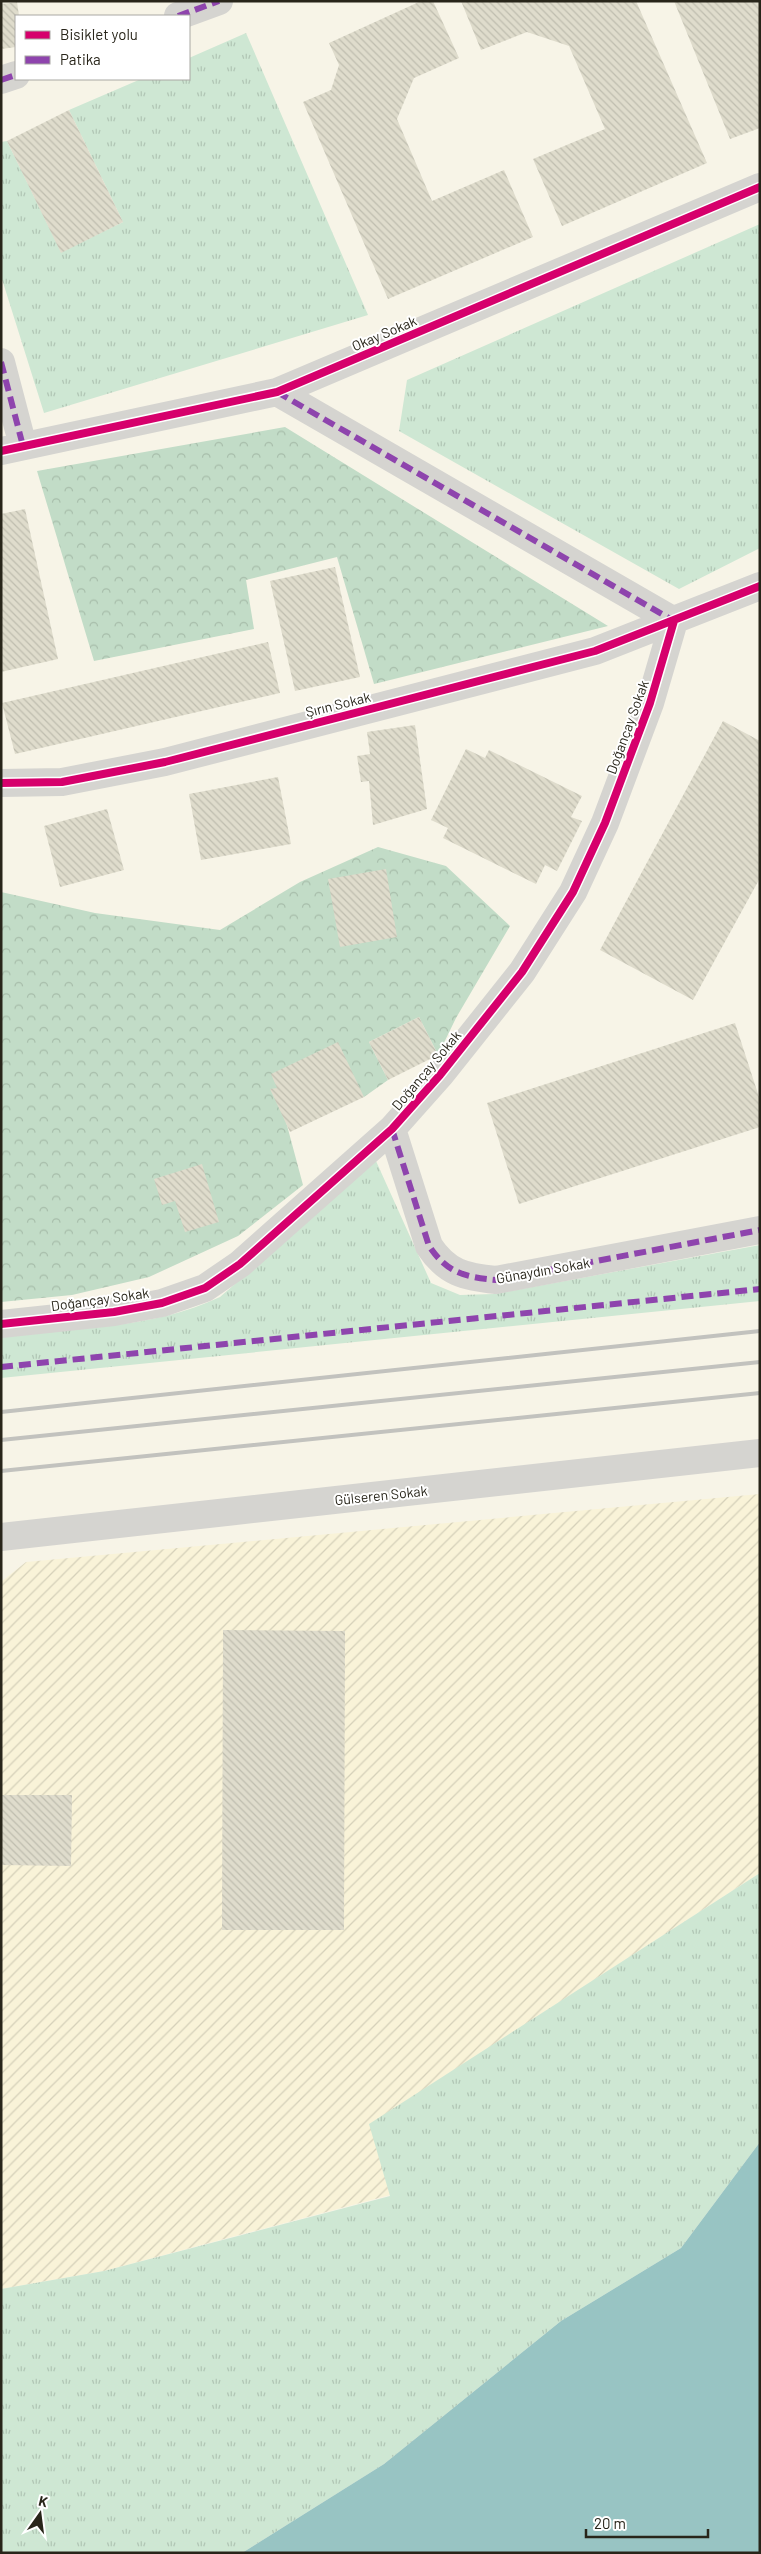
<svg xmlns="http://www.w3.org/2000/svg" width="761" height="2554" font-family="Barlow,sans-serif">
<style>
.industrial{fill:url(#industrial-furrows)}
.grass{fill:url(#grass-tufts)}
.forest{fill:url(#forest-crowns)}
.water{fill:#98c4c3}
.building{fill:url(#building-back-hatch)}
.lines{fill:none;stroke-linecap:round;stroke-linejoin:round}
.minor{stroke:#d5d4d0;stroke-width:28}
.rail{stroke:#c2c2be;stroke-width:4}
.quiet{stroke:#8e44ad;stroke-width:6;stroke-dasharray:12 6;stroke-linecap:butt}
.cycleway-casing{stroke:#fff;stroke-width:11}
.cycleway{stroke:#d6006c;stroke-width:8}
.labels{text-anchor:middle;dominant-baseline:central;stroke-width:4;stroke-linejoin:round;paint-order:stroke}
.street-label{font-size:14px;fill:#28251a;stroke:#fff}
</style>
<defs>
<pattern id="industrial-furrows" width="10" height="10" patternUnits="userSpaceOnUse" patternTransform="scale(1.25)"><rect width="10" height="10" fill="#f9f3d8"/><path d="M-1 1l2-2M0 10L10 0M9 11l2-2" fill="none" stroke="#d5d0b9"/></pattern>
<pattern id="grass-tufts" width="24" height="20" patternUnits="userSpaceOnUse" patternTransform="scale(1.25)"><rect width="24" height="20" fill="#cee7d3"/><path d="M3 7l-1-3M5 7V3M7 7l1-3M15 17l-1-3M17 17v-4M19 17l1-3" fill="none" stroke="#b1c6b5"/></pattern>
<pattern id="forest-crowns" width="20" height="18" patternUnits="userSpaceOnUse" patternTransform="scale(1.25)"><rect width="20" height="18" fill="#c2dcc7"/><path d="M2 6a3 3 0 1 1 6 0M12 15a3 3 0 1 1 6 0" fill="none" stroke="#a7bdaa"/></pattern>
<pattern id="building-back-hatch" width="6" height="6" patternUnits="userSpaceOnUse" patternTransform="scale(1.25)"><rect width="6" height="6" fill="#dfdccc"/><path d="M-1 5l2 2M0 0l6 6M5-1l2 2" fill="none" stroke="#bfbdaf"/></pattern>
</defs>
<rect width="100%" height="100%" fill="#f7f4e7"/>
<path class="industrial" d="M760 1494V1873L370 2124 390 2195 104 2271 1 2289V1582L26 1562Z"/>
<path class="grass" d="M246 33 368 315 44 413 1 276V142L7 141 61 252 123 222 69 110 141 79H189V58Z
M760 224V548L679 589 399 431 407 380Z
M376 1161 431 1283 460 1295 494 1294 760 1245V1301L1 1378V1336C74 1328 153 1329 220 1297Z
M760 1873V2142L681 2248 561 2321 384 2464 242 2553H1V2289L104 2271 390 2196 369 2124Z"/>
<path class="forest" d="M285 427 608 626 374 684 337 557 246 580 254 629 94 661 37 471Z
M378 847 446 866 510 926 456 1018 438 1055 419 1017 369 1042 388 1080 364 1097 277 1088 303 1185 238 1236 149 1277 72 1295 1 1302V892L95 913 220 930 300 882Z"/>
<path class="water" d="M760 2142V2553H242L384 2464 561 2321 681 2248Z"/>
<path class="building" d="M421 1H433L459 58 414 78 397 119 432 201 504 170 533 237 388 299 303 102 331 90 339 65 329 43Z
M461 1H636L707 163 562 226 533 159 605 129 569 46 527 32 481 50Z
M674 1H760V128L730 139Z
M17 2 19 16H16V47L1 49V4Z
M69 110 123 222 61 253 7 141Z
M25 509 58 659 1 672V514Z
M335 567 360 677 295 691 270 581Z
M268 642 280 693 15 754 2 703Z
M723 721 760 741V878L693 1000 600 950Z
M415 725 427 809 373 825 369 781 361 782 357 756 370 754 367 732Z
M466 749 485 758 489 750 582 796 571 817 582 821 557 871 545 865 536 884 443 838 448 828 431 820Z
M278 777 291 844 201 860 189 794Z
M107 809 124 870 60 887 44 826Z
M386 869 397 937 340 947 328 879Z
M419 1017 438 1055 388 1080 369 1042Z
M735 1023 760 1100V1127L519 1204 487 1103Z
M338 1042 364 1097 290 1132 270 1089 277 1088 271 1074Z
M202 1164 219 1222 185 1232 175 1201 162 1205 154 1179Z
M223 1630 345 1631 344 1930H222Z
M1 1795H72L71 1866 1 1865Z"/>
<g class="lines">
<path class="minor" d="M178 16 219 1
M1 80 16 75
M1 362 23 446
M277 392 674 621
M1 451 277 392 760 187
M1 783 62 782 165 762 595 651 760 586
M392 1129 429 1246C447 1273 465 1277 496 1280L760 1230
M1 1324 114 1312 162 1303 205 1288 240 1264 392 1129 440 1075 522 972 573 892 605 823 650 703 674 621
M1 1537 760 1453"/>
<path class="rail" d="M1 1412 760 1331
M1 1440 760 1362
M1 1471 760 1393"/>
<path class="quiet" d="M178 16 219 1
M1 80 16 75
M1 362 23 446
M277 392 674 621
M392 1129 429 1246C447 1273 465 1277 496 1280L760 1230
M1 1367 760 1289"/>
<g class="cycleway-casing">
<path id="cycleway" d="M1 451 277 392 760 187
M1 783 62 782 165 762 595 651 760 586
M1 1324 114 1312 162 1303 205 1288 240 1264 392 1129 440 1075 522 972 573 892 605 823 650 703 674 621"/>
</g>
<use href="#cycleway" class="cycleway"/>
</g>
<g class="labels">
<g class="street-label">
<text transform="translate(384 333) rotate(-23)">Okay Sokak</text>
<text transform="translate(338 704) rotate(-14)">Şırın Sokak</text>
<text transform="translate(627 727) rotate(-70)">Doğançay Sokak</text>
<text transform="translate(426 1070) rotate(-50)">Doğançay Sokak</text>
<text transform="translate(543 1270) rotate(-10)">Günaydın Sokak</text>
<text transform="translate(100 1299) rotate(-8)">Doğançay Sokak</text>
<text transform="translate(381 1495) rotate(-6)">Gülseren Sokak</text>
</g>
</g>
<rect width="761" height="2554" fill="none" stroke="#28251a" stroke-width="5"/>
<rect x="15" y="15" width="175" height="65" fill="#ffffff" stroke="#a9a8a3"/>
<rect x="25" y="31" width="25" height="8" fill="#d6006c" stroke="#a9a8a3"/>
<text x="60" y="40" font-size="15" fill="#28251a">Bisiklet yolu</text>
<rect x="25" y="56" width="25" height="8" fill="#8e44ad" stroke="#a9a8a3"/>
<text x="60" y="65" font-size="15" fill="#28251a">Patika</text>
<g transform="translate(40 2514) rotate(14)" stroke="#ffffff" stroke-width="4" paint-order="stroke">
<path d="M0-4L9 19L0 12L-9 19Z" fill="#28251a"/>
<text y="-8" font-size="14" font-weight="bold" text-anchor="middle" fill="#28251a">K</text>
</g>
<path d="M586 2529v8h122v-8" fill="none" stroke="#28251a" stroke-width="2.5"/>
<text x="594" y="2529" font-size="15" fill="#28251a" stroke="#ffffff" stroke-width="4" paint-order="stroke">20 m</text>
</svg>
